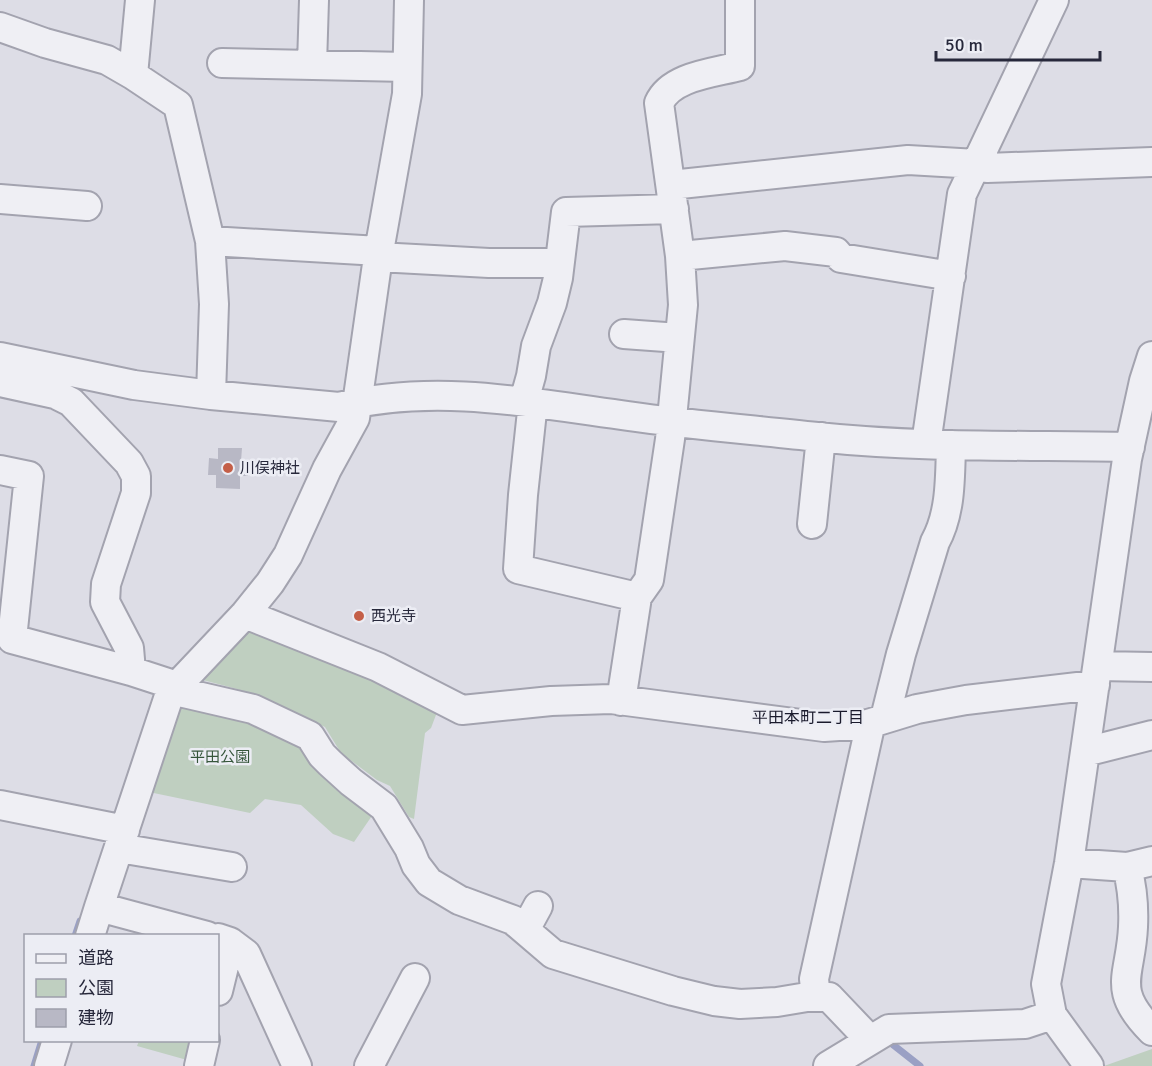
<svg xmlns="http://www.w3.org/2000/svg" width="1152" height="1066" font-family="Signika,'Noto Sans JP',sans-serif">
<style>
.green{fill:#bfcfc0}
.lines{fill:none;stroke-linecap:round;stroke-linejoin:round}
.stream{stroke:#9aa0c4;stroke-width:7}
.building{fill:#b8b8c5}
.minor-casing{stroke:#a3a3af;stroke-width:32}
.minor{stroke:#efeff4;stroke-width:28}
.poi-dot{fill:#c45f48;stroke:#ecedf4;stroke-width:2}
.labels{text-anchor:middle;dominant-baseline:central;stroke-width:5;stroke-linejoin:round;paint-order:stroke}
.poi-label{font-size:15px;fill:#27283b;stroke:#ecedf4;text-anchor:start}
.park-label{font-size:15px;fill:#36563b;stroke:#ecedf4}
.neighbourhood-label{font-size:16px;fill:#1a1a2c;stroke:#ecedf4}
</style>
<rect width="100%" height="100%" fill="#dddde6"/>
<path class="green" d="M247 627 439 707 431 728 425 733 414 819 409 817 390 786 377 780 341 753 325 727 237 689 199 679Z
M184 699 306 739 378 807 354 842 333 834 301 805 265 799 250 813 144 791 174 703Z
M139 1041H192L187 1060 137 1046Z
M1152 1049V1066H1104Z"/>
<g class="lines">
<path class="stream" d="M75 936 80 921
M887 1040 920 1066
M34 1066 42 1040"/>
</g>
<path class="building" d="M218 448H242L241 461H248V476H240V489L216 488V475H208L209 458 218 459Z"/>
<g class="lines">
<g class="minor-casing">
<path id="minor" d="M140 0 133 75 178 105 210 241 214 304 211 395
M0 27 45 43 107 60 133 75
M222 63 407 67
M312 65 314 0
M671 185 908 160 977 164 987 168 1152 162
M0 199 87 206
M210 241 379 251
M680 256 785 246 836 252 841 258 951 276
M378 257 489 263H558
M624 334 679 338
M0 357 134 385 211 395 339 407C434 383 533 403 628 416 691 425 754 430 817 437 921 448 1025 445 1130 447
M0 382 55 394 71 402 129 463 136 476V493L106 584 105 602 129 648 131 671
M524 401 531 376 536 346 552 303 558 278 566 212 674 209
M533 402 523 495 518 569 637 597
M926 444 962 194 1054 0
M0 470 29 476 12 639 131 671 177 686 184 693 253 709 310 736 322 755 330 763 351 782 384 807 409 848 416 865 429 882 459 900 513 920 553 954 673 991 714 1001 740 1004 777 1002 807 997H829L870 1040
M812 524 821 437
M245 614 378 667 462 710 551 701 611 699 824 727 868 724 917 709 966 700 1095 685
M1098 666 1152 667
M621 701 637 597 649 580 670 439 683 305 680 256 659 103C671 76 714 73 740 66V0
M885 718 901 654 935 542C951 513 950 478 951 445
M1085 752 1152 735
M0 805 125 830
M119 848 232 867
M1069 863 1127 867 1152 861
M1127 867C1132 886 1134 907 1133 927 1131 976 1110 989 1152 1031
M525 930 538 906
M90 936 99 907
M207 936 99 907 171 690 177 686 245 614 270 583 288 555 327 469 355 418 378 257 407 94 409 0
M218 938 230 942 246 954 297 1066
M218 991 230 942
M816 997 814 979 869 731 868 724
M49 1066 57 1040
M199 1066 205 1040
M369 1066 415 978
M828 1066 889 1029 1025 1024 1052 1015
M1089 1066 1052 1015 1046 984 1069 863 1127 459 1144 381 1152 356"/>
</g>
<use href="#minor" class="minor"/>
</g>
<g class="poi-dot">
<circle cx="228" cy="468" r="6"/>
<circle cx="359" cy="616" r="6"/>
</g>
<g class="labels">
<g class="poi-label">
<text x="240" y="468">川俣神社</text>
<text x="371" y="616">西光寺</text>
</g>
<g class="park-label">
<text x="220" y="757">平田公園</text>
</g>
<g class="neighbourhood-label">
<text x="808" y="718">平田本町二丁目</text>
</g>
</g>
<rect x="24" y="934" width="195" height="108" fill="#ecedf4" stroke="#9d9eaa" stroke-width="1.5"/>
<rect x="36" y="954" width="30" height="9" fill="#efeff4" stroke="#9d9eaa" stroke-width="1.5"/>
<text x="78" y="964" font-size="18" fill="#27283b">道路</text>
<rect x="36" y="979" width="30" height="18" fill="#bfcfc0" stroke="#9d9eaa" stroke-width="1.5"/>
<text x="78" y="994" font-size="18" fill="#27283b">公園</text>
<rect x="36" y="1009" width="30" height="18" fill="#b8b8c5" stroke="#9d9eaa" stroke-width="1.5"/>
<text x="78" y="1024" font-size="18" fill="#27283b">建物</text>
<path d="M936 51v9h164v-9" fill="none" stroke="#27283b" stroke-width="3"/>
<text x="945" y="51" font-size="18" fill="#27283b" stroke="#ecedf4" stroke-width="4.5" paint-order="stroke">50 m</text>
</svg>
